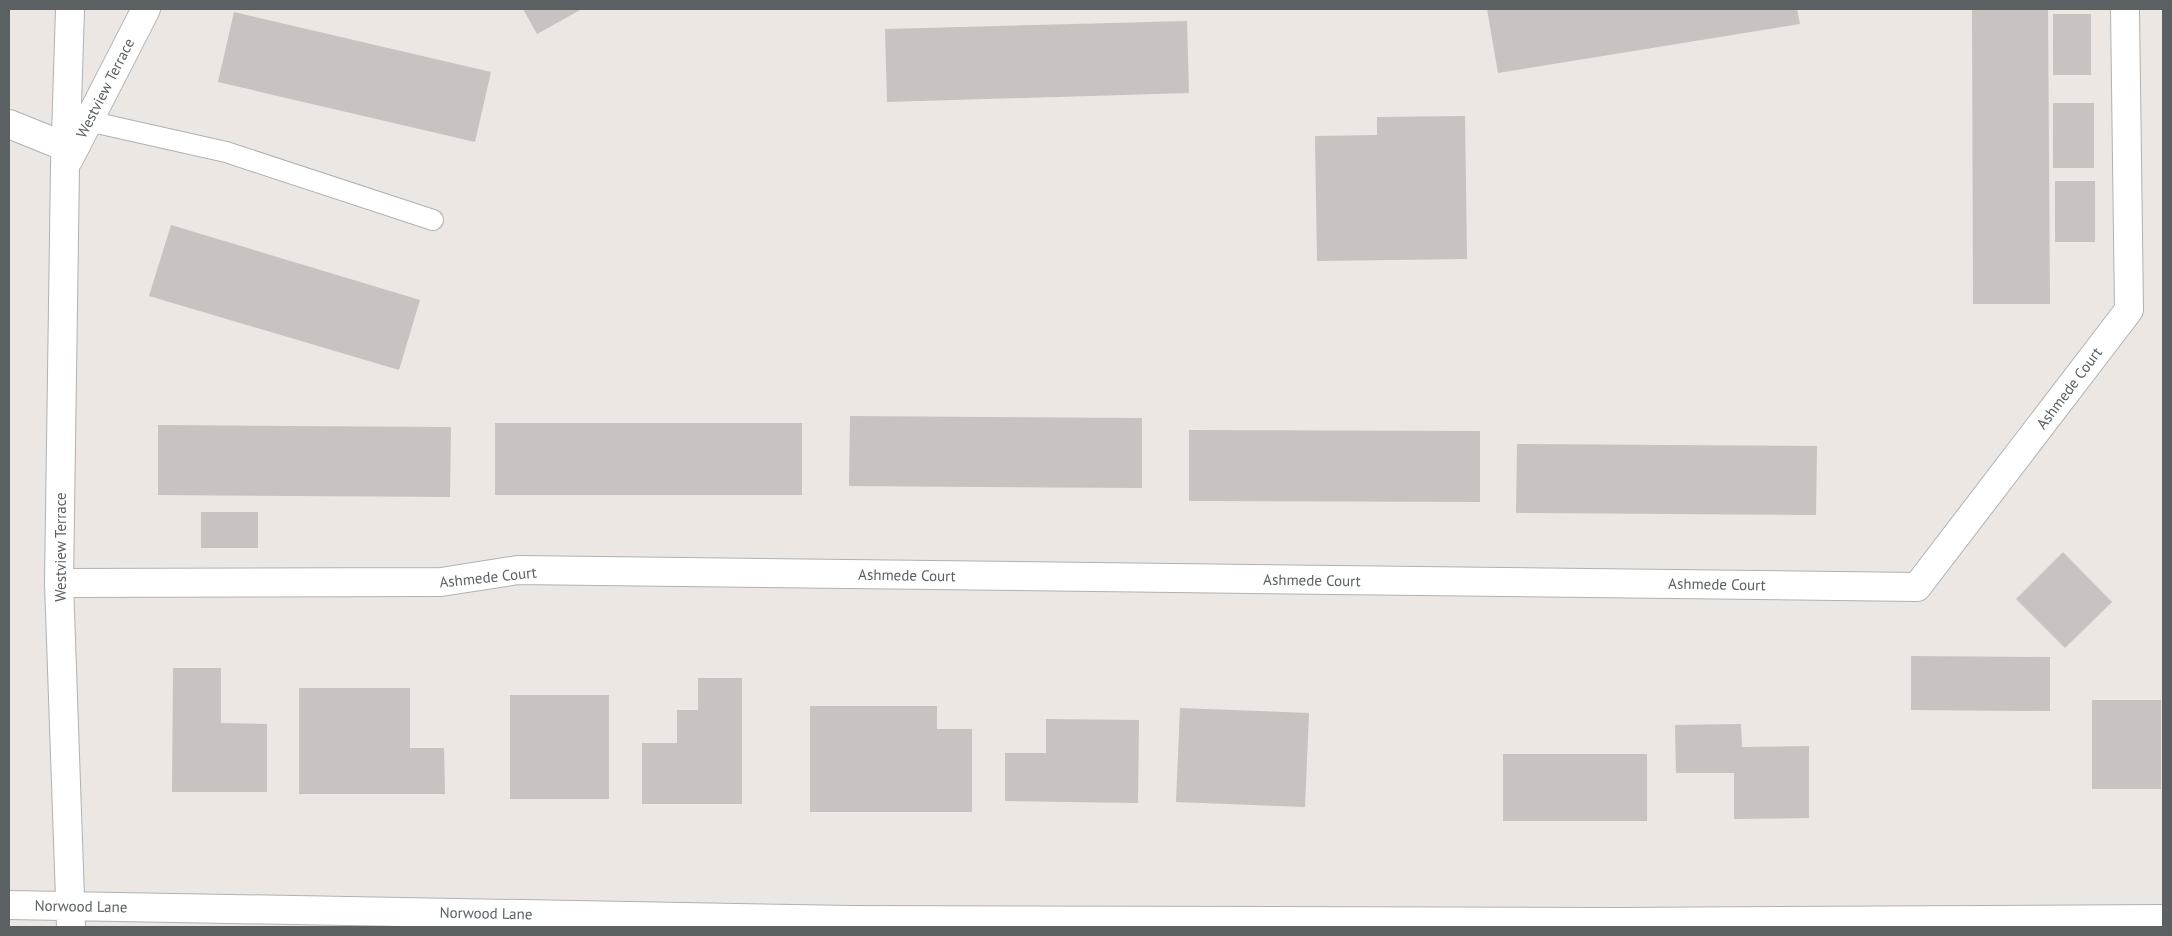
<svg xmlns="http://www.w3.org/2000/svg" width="2172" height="936" font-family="'PT Sans',sans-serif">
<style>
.building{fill:#c8c2c0}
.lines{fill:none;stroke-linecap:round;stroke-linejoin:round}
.service-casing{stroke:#aeb2b4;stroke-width:22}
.minor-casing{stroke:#aeb2b4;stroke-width:30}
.service{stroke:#fff;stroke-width:20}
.minor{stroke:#fff;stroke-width:28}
.labels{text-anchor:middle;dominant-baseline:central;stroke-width:4;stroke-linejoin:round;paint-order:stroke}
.street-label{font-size:15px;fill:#5b6062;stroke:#fff}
</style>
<rect width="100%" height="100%" fill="#ece7e3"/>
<path class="building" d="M523 9H582L537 34Z
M1487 9H1797L1800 24 1498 73Z
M1972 9H2048L2050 304H1973Z
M234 12 491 72 475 142 218 82Z
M2053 14H2091V75H2053Z
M1187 21 1189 93 887 102 885 29Z
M2053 103H2094V168H2053Z
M1465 116 1467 259 1317 261 1315 136 1377 135V117Z
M2055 181H2095V242H2055Z
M171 225 420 300 399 370 149 296Z
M850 416 1142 418V488L849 486Z
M495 423H802V495H495Z
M158 425 451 427 450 497 158 495Z
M1189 430 1480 431V502L1189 501Z
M1517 444 1817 446 1816 515 1516 513Z
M201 512H258V548H201Z
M2063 552 2112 602 2065 648 2016 599Z
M1911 656 2050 657V711L1911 710Z
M173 668H221V723L267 724V792H172Z
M698 678H742V804H642V743H677V710H698Z
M299 688H410V748H444L445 794H299Z
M510 695H609V799H510Z
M2092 700H2161V789H2092Z
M810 706H937V729H972V812H810Z
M1180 708 1309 713 1305 807 1176 802Z
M1046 719 1139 720 1138 803 1005 801V753H1046Z
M1741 724 1742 747 1809 746V818L1734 819V773H1676L1675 725Z
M1503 754H1647V821H1503Z"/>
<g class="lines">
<g class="service-casing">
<path id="service" d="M88 121 226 152 433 220"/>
</g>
<g class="minor-casing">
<path id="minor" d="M70 9 65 167 59 583 71 927
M9 124 66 147
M69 159 146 9
M59 583 441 582 518 570 1917 587 2129 310 2125 9
M9 905 853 920 1618 922 2163 919"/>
</g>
<use href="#service" class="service"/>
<use href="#minor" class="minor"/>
</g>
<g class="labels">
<g class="street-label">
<text transform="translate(105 88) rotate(-63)">Westview Terrace</text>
<text transform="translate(2069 388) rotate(-53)">Ashmede Court</text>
<text transform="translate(60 547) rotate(-90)">Westview Terrace</text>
<text transform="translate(907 575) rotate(1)">Ashmede Court</text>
<text transform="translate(488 577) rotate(-6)">Ashmede Court</text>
<text transform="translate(1312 580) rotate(1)">Ashmede Court</text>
<text transform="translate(1717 584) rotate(1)">Ashmede Court</text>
<text transform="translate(81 906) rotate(1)">Norwood Lane</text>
<text transform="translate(486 913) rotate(1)">Norwood Lane</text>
</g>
</g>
<rect width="2172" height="936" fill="none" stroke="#5b6062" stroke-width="20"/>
</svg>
